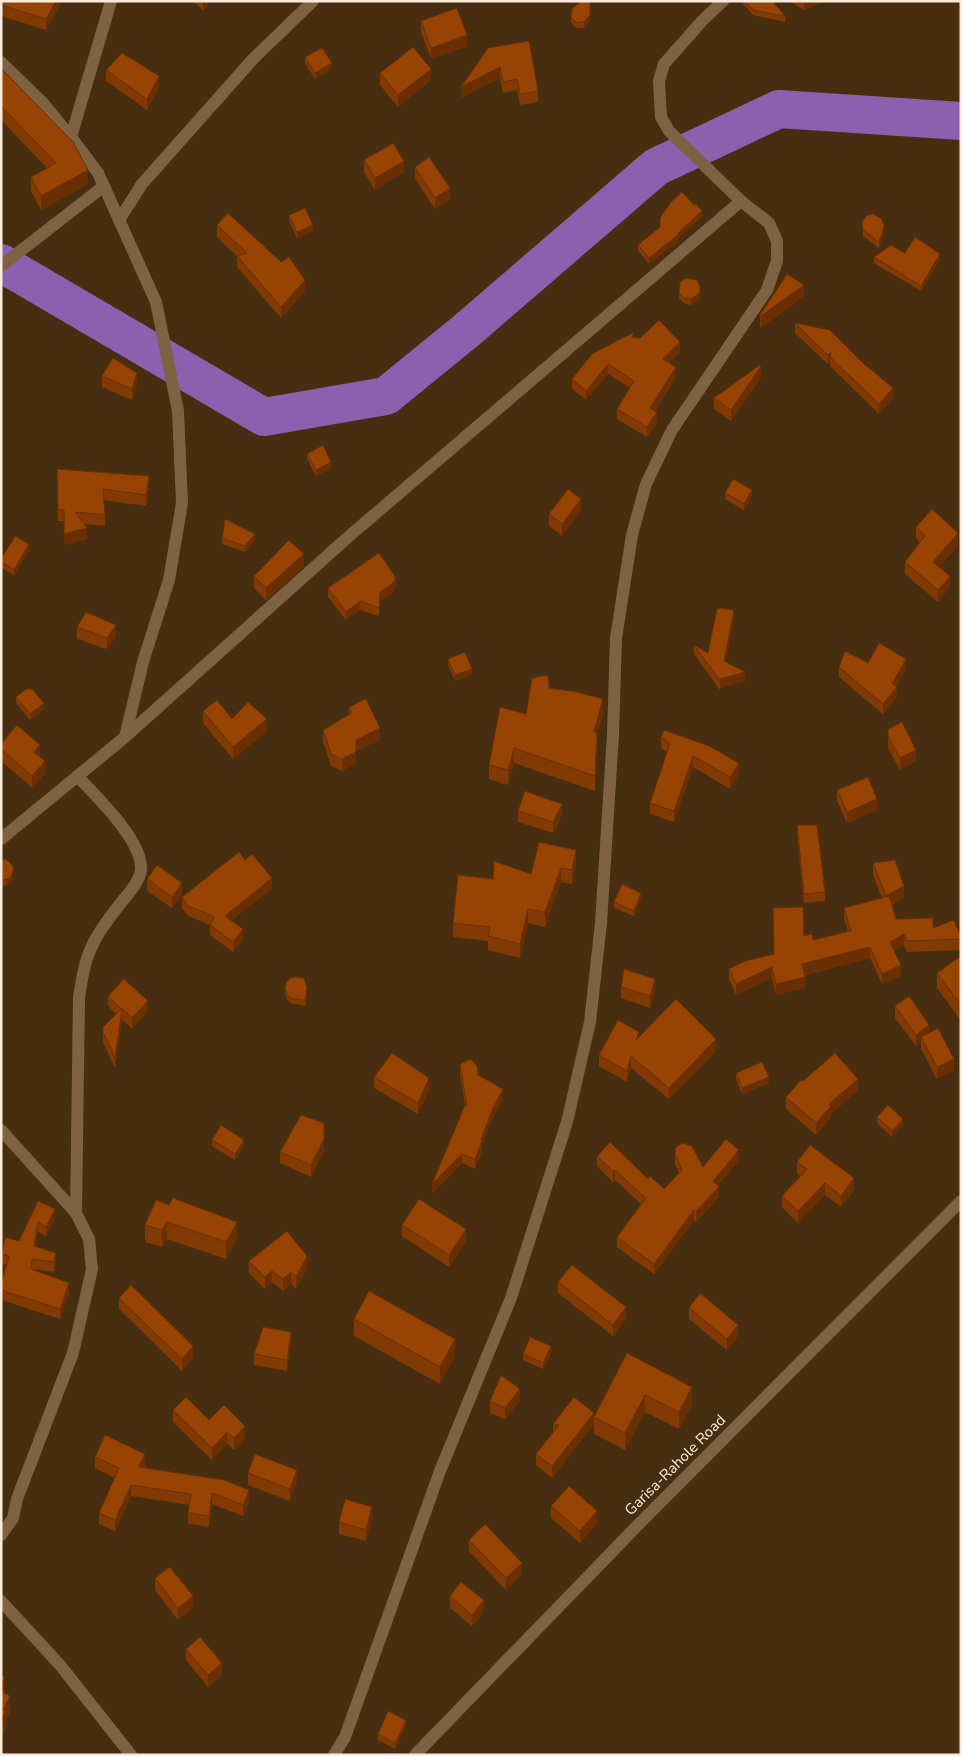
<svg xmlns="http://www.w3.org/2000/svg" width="962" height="1756" font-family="'Nunito Sans',sans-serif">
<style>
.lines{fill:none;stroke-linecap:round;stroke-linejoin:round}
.river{stroke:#8c5faf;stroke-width:38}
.street{stroke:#7e6243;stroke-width:12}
.wall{fill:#813a03}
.shaded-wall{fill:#692f03}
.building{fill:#964304;stroke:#692f03}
.labels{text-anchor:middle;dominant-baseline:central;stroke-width:4;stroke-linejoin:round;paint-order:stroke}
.street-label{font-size:15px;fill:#fbebdb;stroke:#472e11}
</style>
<rect width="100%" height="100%" fill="#472e11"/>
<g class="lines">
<path class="river" d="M1 263 264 417 386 396 467 330 656 167 779 109 961 121"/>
<path class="street" d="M1 62 43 103 71 137 98 173 156 302 178 411 182 503 169 580 143 662 125 737
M71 137 111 1
M119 220 142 184 253 59 313 1
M1 266 104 186
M1 839 125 737 347 538 741 201
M1 1130 76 1213 89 1239 92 1269 73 1353 17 1499 13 1518 1 1535
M76 1213 79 998C82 977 85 958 95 940 101 929 109 918 117 908 124 898 140 883 141 869 142 840 96 796 77 776
M1 1601 60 1665 131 1755
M334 1755 345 1737 440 1471 511 1298 567 1122 590 1022 601 923 613 735 616 638 632 535 646 484 672 430 767 290 777 261V241L769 223 741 201 669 131 661 117 659 81 664 64 702 21 723 1
M415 1755 636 1527 961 1201"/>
</g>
<path class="wall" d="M1 1H62L46 30 1 16Z
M193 1H211L203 10Z
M743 1H772L785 16V22L753 15 743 4Z
M789 1H824L804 10Z
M571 13 590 21 584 28H577L571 23Z
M421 21 467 46 431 59 421 32Z
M529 41 538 91V102L520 105 517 90 503 93 500 78 461 98Z
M305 57 332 69 315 79 305 63Z
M1 68 88 184 41 210 31 191V177L47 168 1 120Z
M106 70 159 87 147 110 106 81Z
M380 73 431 80 398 107 380 85Z
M364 160 404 172 375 190 364 172Z
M415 167 450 199 435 209 415 179Z
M289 215 313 231 297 238 289 221Z
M702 217 679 237V240L649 264 638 250V245Z
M862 222 884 232 879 248 863 236Z
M217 225 305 291 281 318 237 267V256L217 237Z
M905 253 940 260 921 291 874 263V257Z
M700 292V299L691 305 684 303 679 298V293Z
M804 296 761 328 760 326V315Z
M795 323 893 398 879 414 830 366V363L828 364 795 333Z
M634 337 680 352 669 363 676 377 655 411 657 422 647 437 617 419V409L630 388 608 374 586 400 572 389V379Z
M102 376 137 384 132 400 102 387Z
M761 378 731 421 714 409V398Z
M307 454 331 468 316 476 307 459Z
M57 469 149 487 146 506 104 500 105 526 84 524 87 539 64 545V521H58Z
M725 493 752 495 744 510 725 499Z
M581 510 562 536 549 526V514Z
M916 527 958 545 939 567 950 587 938 602 905 574V562L920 543 916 538Z
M222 538 255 540 245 552 222 544Z
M29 550 14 575 1 568V559Z
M304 566 266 600 254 588V576Z
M396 587 392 593 380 600 379 616 360 610 346 620 328 597V588Z
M734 619 725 662 745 681 720 688V690L694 654V645L708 653Z
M77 627 116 636 107 649 77 639Z
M448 659 472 674 455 681 448 664Z
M868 663 906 669 896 687 897 697 883 714 839 677V667Z
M549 688 603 714 597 734 595 791 514 763 508 785 489 779V765L526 714Z
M16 697 44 709 30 720 16 703Z
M349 707 380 740 356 751V763L342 771 331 766 323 741V730L349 714Z
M203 711 232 719 267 731 233 759 203 723Z
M888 729 916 761 900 770 888 748Z
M661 737 739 774 730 789 693 767 674 822 650 814V803L667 752 661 748Z
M1 744 40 757 45 773 32 788 1 761Z
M837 790 877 810 847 823 837 801Z
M518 811 562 815 553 833 518 822Z
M797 825 825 892V901L804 903 797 834Z
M245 860 272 888 232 920 243 939 233 952 210 935V925L188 916 182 908V897Z
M1 861 13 877 11 882 7 885 2 886Z
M873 863 904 897 892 905 896 919 933 928 961 937V950L907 952 904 945 894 950 901 976 882 984 870 958 805 975V988L776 995 772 978 736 995 729 980V969L774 954 804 936 813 940 848 931 844 919V908L882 898 873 875Z
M576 864 572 884 561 882 545 927 528 923 520 958 488 950V941L453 937V923L493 879 531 874Z
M147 879 182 895 172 908 147 891Z
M641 898 634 916 614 908V902Z
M961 956V1021L937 988V973Z
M621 987 655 990 650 1008 621 998Z
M285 988 307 993 305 1006 291 1003 287 1000 285 994Z
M108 996 148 1011 132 1029 122 1019 115 1068 103 1042V1032L116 1014 108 1006Z
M895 1006 929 1033 954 1070 937 1079 921 1049V1042L916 1046 895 1018Z
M639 1038 716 1051 669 1099 631 1068 627 1082 599 1066V1055Z
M460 1064 478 1075 503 1099 492 1119 482 1145V1151L475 1169 462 1163 432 1194 465 1105 460 1074Z
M736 1073 769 1083 742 1094 736 1079Z
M374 1077 429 1090 418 1114 374 1088Z
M803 1081 858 1090 831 1114V1117L816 1135 786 1109V1097Z
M877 1117 903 1125 892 1137 877 1123Z
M324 1134V1151L311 1177 280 1163V1152Z
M212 1140 244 1146 235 1160 212 1146Z
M675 1153 703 1167 739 1160 718 1185 719 1197 696 1222 694 1220 654 1274 617 1247V1237L641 1204 615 1180 613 1182 597 1166V1156L648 1179 664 1189 679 1173 675 1164Z
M797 1162 854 1190 841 1207 825 1195 798 1223 782 1207V1196L800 1176 797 1173Z
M156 1200 237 1239 226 1259 167 1239 162 1247 145 1242V1225Z
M38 1201 55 1219 46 1236 38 1232 35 1247 56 1263 54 1272 32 1269V1270L69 1293 60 1319 1 1300V1285L7 1265 2 1264V1254L19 1241Z
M402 1225 466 1241 449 1267 402 1236Z
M249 1261 307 1268 296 1289 291 1283 283 1291 272 1282 265 1289 249 1273Z
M558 1282 626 1319 613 1336 558 1293Z
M119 1298 193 1358 182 1371 119 1309Z
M689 1308 738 1336 727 1350 689 1319Z
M354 1319 455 1356 440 1384 354 1336Z
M291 1343 287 1371 254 1365V1354Z
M551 1352 543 1369 523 1360V1354Z
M627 1353 692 1404 679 1429 645 1412 625 1450 594 1434V1417Z
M490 1401H520L505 1419 490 1413Z
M173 1410 209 1420 245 1438 234 1450 227 1443 212 1460 173 1422Z
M553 1424H594L552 1478 536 1465V1454L553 1433Z
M95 1457 145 1466 144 1468 249 1501 243 1516 212 1504 209 1527 188 1524V1513L190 1505 131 1496 115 1531 99 1524V1513L115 1478 95 1468Z
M248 1473 297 1481 290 1501 248 1485Z
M551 1506 597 1523 580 1543 551 1518Z
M372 1518 366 1541 339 1534V1522Z
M469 1540 522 1574 506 1590 469 1551Z
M155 1578 193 1608 178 1620 155 1590Z
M450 1596 484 1612 472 1626 450 1608Z
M186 1649 222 1675 208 1687 186 1660Z
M406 1725 395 1749 378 1740V1734Z"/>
<path class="shaded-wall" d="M56 1H62L46 30V19Z
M203 1H211L203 10Z
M804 1H824L804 10Z
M590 15V21L584 28V22Z
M467 35V46L431 59V48Z
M332 63V69L315 79V73Z
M500 67V78L461 98V87Z
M431 69V80L398 107V95Z
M159 76V87L147 110V99Z
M404 161V172L375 190V178Z
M88 170V184L41 210V196Z
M450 188V199L435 209V198Z
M702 211V217L679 237V240L649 264V258Z
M313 225V231L297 238V232Z
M884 226V232L879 248V242Z
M940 254V260L921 291V286Z
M305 280V291L281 318V307Z
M804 285V296L761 328V316Z
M700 286V299L691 305V299Z
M680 342V352L663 369V359Z
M831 352 830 357V363L828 364V355Z
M608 364V374L586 400V391Z
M761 366V378L731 421V410Z
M676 367V377L650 418V408Z
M137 373V384L132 400V389Z
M893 388V398L879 414V404Z
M657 412V422L647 437V427Z
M331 462V468L316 476V470Z
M149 476V487L146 506V495Z
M752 490V495L744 510V504Z
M581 499V510L562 536V524Z
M87 528V539L64 545V534Z
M958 533V545L933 573V562Z
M255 534V540L245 552V546Z
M29 544V550L14 575V570Z
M304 554V566L266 600V588Z
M950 576V587L938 602V590Z
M396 578V587L392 593 380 600 379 616 380 592Z
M360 601V610L346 620V612Z
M734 610V619L724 670V661Z
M116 625V636L107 649V638Z
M906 659V669L894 691 897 687V697L883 714V704L892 684Z
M472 669V674L455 681V675Z
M745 672V681L720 688V690V679Z
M603 699V714L597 734 595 791 594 732Z
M44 703V709L30 720V714Z
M267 719V731L233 759V747Z
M380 728V740L356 751V740Z
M40 745V757L34 752Z
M514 748V763L508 785V770Z
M916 750V761L900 770V758Z
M356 752V763L342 771V759Z
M693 756V767L674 822V811Z
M45 761V773L32 788V776Z
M739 763V774L730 789V777Z
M877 799V810L847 823V812Z
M562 804V815L553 833V822Z
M576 850V864L572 884V870Z
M561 868V882L545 927V912Z
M13 871V877L11 882 7 885V879Z
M272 878V888L225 926V916Z
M182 883V895L172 908V897Z
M904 886V897L886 908V896Z
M641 893V898L634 916V911Z
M528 909V923L520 958V944Z
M243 929V939L233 952V942Z
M904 934V945L890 953V942Z
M870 947V958L802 975V964Z
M901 965V976L882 984V974Z
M772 967V978L736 995V984Z
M805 977V988L776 995V984Z
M655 979V990L650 1008V996Z
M307 987V993L305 1006V1000Z
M148 1001V1011L132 1029V1018Z
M122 1009V1019L115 1068V1058Z
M929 1025V1037H921V1042L916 1046V1035Z
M716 1039V1051L669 1099V1088Z
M631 1056V1068L627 1082V1071Z
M954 1059V1070L937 1079V1067Z
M769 1077V1083L742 1094V1088Z
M429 1078V1090L418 1114V1103Z
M858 1079V1090L831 1114V1117L816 1135V1123L829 1104Z
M503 1089V1099L492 1119 482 1145V1151L475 1169V1159L481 1140 492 1110Z
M903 1119V1125L892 1137V1131Z
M324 1123V1151L311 1177V1165Z
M244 1140V1146L235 1160V1154Z
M739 1150V1160L713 1191V1181Z
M462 1154V1163L432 1194V1184Z
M615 1170V1180L613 1182V1171Z
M854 1178V1190L841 1207V1196Z
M825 1183V1195L798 1223V1211Z
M719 1187V1197L696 1222V1211Z
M55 1209V1219L46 1236V1227Z
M694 1210V1220L654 1274V1264Z
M38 1222V1232L34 1256V1246Z
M167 1222V1239L162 1247V1230Z
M237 1222V1239L226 1259V1242Z
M466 1229V1241L449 1267V1255Z
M56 1253V1263L54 1272V1262Z
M307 1256V1268L296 1289V1277Z
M272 1271V1282L265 1289V1277Z
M291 1272V1283L283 1291V1279Z
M69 1283V1293L60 1319V1309Z
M626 1307V1319L613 1336V1325Z
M738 1325V1336L727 1350V1339Z
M291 1332V1343L287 1371V1360Z
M455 1339V1356L440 1384V1367Z
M193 1346V1358L182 1371V1359Z
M551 1346V1352L543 1369V1363Z
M692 1387V1404L679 1429V1412Z
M520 1389V1401L505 1419V1408Z
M645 1395V1412L625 1450V1433Z
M594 1413V1424L552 1478V1466Z
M245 1426V1438L234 1450V1438Z
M227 1432V1443L212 1460V1448Z
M145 1454V1466L139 1478V1467Z
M297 1470V1481L290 1501V1489Z
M131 1485V1496L115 1531V1520Z
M249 1490V1501L243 1516V1505Z
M212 1493V1504L209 1527V1516Z
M372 1507V1518L366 1541V1530Z
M597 1511V1523L580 1543V1531Z
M522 1563V1574L506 1590V1578Z
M193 1596V1608L178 1620V1608Z
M484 1600V1612L472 1626V1615Z
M222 1663V1675L208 1687V1675Z
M5 1677V1694L1 1701V1684Z
M10 1696V1713L6 1721V1728L1 1737V1720L3 1710Z
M406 1720V1725L395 1749V1743Z"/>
<path class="building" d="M1 1H56L46 19 1 5Z
M581 1H590V15L584 22 577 23 571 18 572 9Z
M745 1H772L785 16 753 10Z
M457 8 467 35 431 48 421 21Z
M529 41 538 91 520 94 517 79 503 82 500 67 461 87 488 48Z
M413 47 431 69 398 95 380 73Z
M322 48 332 63 315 73 305 57Z
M122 53 159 76 147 99 106 70Z
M1 68 73 142 88 170 41 196 31 177 56 163 1 106Z
M393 143 404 161 375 178 364 160Z
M429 157 450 188 435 198 415 167Z
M682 192 694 205 696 204 702 211 678 233 679 234 649 258 638 245 660 227V218L671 202Z
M305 208 313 225 297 232 289 215Z
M228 213 281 262 289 257 305 280 281 307 237 256 247 253 217 225Z
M873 214 882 219 884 226 879 242 863 230 862 222 866 216Z
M915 237 940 254 921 286 874 257 891 245 905 253Z
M787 274 804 285 761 316 760 315Z
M686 278 697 280 700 286V293L691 299 684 298 679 293 680 282Z
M659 320 680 342 663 359 676 367 650 408 657 412 647 427 617 409 634 381 608 364 586 391 572 379 592 354 634 332 632 337 640 338Z
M795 323 830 330 867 367V366L893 388 879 404 830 357 831 352 828 355Z
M113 358 137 373 132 389 102 376Z
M760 365 761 366 731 410 714 398Z
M323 445 331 462 316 470 307 454Z
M57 469 149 476 146 495 103 489 105 515 75 512 87 528 64 534V510H58Z
M733 479 752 490 744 504 725 493Z
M568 489 581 499 562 524 549 514Z
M932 509 958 533 933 562 950 576 938 590 905 562 925 536 916 527Z
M225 519 255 534 245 546 222 538Z
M15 536 29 544 14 570 1 562V559Z
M289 540 304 554 266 588 254 576Z
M379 553 396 578 392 584 380 592 379 608 360 601 346 612 328 588Z
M717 608 734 610 724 661 745 672 720 679V681L694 645 708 653Z
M86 612 116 625 107 638 77 627Z
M879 643 906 659 892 684 897 687 883 704 839 667 845 651 868 663Z
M465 652 472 669 455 675 448 659Z
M548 675 549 688 577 692 603 699 594 732 597 733 595 776 514 748 508 770 489 765 500 707 526 714 532 678Z
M26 689H32L44 703 30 714 16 697Z
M366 699 380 728 356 740V752L342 759 331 754 323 730 352 713 349 707Z
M217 700 232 719 248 702 267 719 233 747 203 711Z
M902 722 916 750 900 758 888 736V729Z
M17 725 40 745 34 752 45 761 32 776 1 749V744Z
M664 730 709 746 739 763 730 777 693 756 674 811 650 803 670 743 661 737Z
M868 777 877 799 847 812 837 790Z
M525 791 562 804 553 822 518 811Z
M797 825H817L825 892 804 894Z
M539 842 576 850 572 870 561 868 545 912 528 909 520 944 488 936 490 927 453 923 458 875 493 879 494 861 531 874Z
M239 852 245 860 252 854 272 878 225 916 243 929 233 942 210 925 215 917 188 906 182 897Z
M5 859 9 862 13 866V871L11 876 7 879 2 880 1 861Z
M895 860 904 886 886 896 873 863Z
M157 865 182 883 172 897 147 879Z
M622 884 641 893 634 911 614 902Z
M889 896 896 919 933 918V928L954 920 961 937V939L907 941 904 934 890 942 901 965 882 974 870 947 802 964 805 977 776 984 772 967 736 984 729 969 745 961 774 954 773 908 803 907 804 936 812 934 813 940 851 931 844 908Z
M961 956V1005L937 973Z
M624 969 655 979 650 996 621 987Z
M295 977 304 978 307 987 305 1000 291 998 287 994 285 988 286 983 290 978Z
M124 979 148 1001 132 1018 122 1009 115 1058 103 1032V1027L121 1009 108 996Z
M909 996 929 1025 916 1035 895 1006Z
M676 999 716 1039 669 1088 631 1056 627 1071 599 1055 618 1020 639 1032 636 1040Z
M938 1028 954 1059 937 1067 921 1037Z
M392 1053 429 1078 418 1103 374 1077Z
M835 1053 858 1079 829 1104 831 1106 816 1123 786 1097 801 1080 803 1081Z
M471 1059 477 1066 478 1075 503 1089 492 1110 481 1140 482 1141 475 1159 462 1154 432 1184 465 1105 467 1106 460 1064Z
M762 1062 769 1077 742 1088 736 1073Z
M888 1105 903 1119 892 1131 877 1117Z
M301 1115 324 1123V1139L311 1165 280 1152Z
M221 1125 244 1140 235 1154 212 1140Z
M726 1139 739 1150 713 1181 719 1187 696 1211 694 1210 654 1264 617 1237 646 1198 615 1170 613 1171 597 1156 610 1142 648 1179 650 1176 664 1189 682 1170 675 1153V1149L678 1145 683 1143 692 1146 703 1167Z
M810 1145 854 1178 841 1196 825 1183 798 1211 782 1196 807 1169 797 1162Z
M173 1198 237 1222 226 1242 167 1222 162 1230 145 1225 156 1200 169 1205Z
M419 1199 466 1229 449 1255 402 1225Z
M38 1201 55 1209 46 1227 38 1222 34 1246 56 1253 54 1262 32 1259 31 1269 69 1283 60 1309 1 1290V1285L9 1256 2 1254 5 1237 19 1241Z
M287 1231 307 1256 296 1277 291 1272 283 1279 272 1271 265 1277 249 1261Z
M572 1265 626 1307 613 1325 558 1282Z
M131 1285 193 1346 182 1359 119 1298Z
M369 1291 455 1339 440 1367 354 1319Z
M700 1293 738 1325 727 1339 689 1308Z
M263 1327 291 1332 287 1360 254 1354Z
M530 1337 551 1346 543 1363 523 1354Z
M627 1353 692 1387 679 1412 645 1395 625 1433 594 1417Z
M501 1375 520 1389 505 1408 490 1401Z
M186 1397 209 1420 224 1405 245 1426 234 1438 227 1432 212 1448 173 1410Z
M574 1397 594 1413 552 1466 536 1454 559 1425 553 1424Z
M105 1435 145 1454 139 1467 224 1480 249 1490 243 1505 212 1493 209 1516 188 1513 191 1494 131 1485 115 1520 99 1513 119 1468 95 1457Z
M255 1454 297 1470 290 1489 248 1473Z
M569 1486 597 1511 580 1531 551 1506Z
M345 1499 372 1507 366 1530 339 1522Z
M485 1524 522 1563 506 1578 469 1540Z
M170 1567 193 1596 178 1608 155 1578Z
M461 1582 484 1600 472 1615 450 1596Z
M200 1637 222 1663 208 1675 186 1649Z
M1 1676 5 1677 1 1684Z
M1 1691 10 1696 3 1710 6 1711 1 1720Z
M388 1711 406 1720 395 1743 378 1734Z"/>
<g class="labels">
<g class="street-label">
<text transform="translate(675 1465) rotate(-45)">Garisa-Rahole Road</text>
</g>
</g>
<rect width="962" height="1756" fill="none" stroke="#fbebdb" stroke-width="5"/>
</svg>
